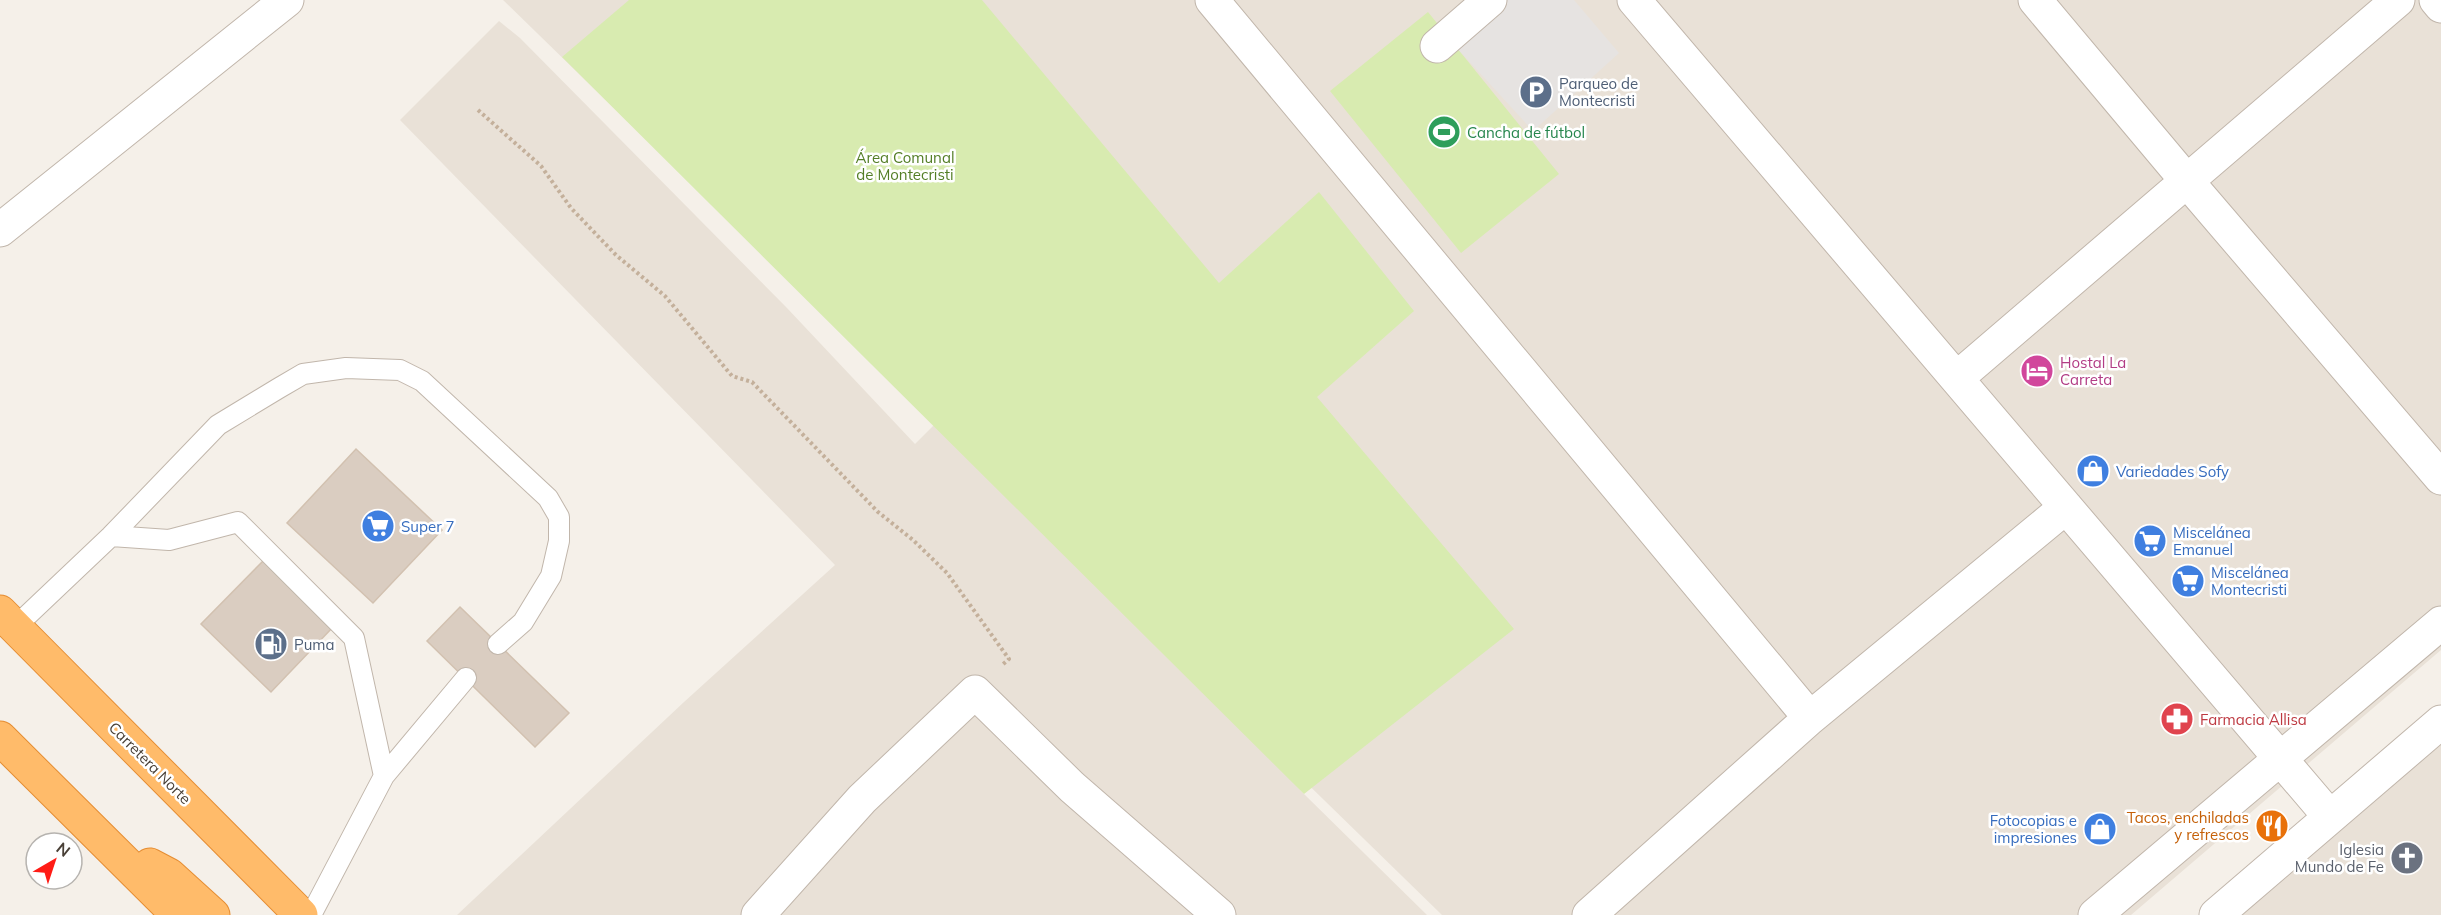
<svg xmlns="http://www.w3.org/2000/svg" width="2441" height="915" font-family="Mulish,sans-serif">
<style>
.residential{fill:#e9e1d7}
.green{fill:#d8ebb0}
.parking{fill:#e6e3e1}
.building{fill:#dacdc1;stroke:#d2c1b0;stroke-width:1.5}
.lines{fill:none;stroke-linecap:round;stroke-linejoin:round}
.lane-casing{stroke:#c1b6ab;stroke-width:22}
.street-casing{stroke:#c1b6ab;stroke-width:35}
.highway-casing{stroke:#e58d33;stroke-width:35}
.path{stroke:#c4b09b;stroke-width:4;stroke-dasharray:3 3;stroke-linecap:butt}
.lane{stroke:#fff;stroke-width:20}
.street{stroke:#fff;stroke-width:33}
.highway{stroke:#ffbb6a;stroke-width:33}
.labels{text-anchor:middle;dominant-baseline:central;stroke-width:5;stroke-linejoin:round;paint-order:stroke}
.service-label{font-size:15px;fill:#4e5e75;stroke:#fff;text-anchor:start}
.leisure-label{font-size:15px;fill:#27864d;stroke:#fff;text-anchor:start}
.park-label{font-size:15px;fill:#537e26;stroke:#fff}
.hotel-label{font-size:15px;fill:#b23c85;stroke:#fff;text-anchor:start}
.shop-label{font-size:15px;fill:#366cbe;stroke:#fff;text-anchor:start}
.health-label{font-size:15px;fill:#be3a42;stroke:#fff;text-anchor:start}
.street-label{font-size:15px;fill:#494037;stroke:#fff}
.food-label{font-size:15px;fill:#c56008;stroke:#fff;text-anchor:end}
.worship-label{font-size:15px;fill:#5b616d;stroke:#fff;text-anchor:end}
</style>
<rect width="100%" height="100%" fill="#f5f0e9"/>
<path class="residential" d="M503 0H2441V650L2131 915H1442Z
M499 21 520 38 787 308 915 444 934 425 1229 714 1304 794 1427 915H457L684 702 835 565 400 120Z
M2441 732V915H2227Z"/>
<path class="green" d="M629 0H982L1219 283 1319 192 1414 311 1317 397 1514 629 1304 794 562 57Z
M1428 12 1559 174 1461 253 1330 91Z"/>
<path class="parking" d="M1506 0H1574L1619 53 1533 131 1455 46Z"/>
<path class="building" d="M356 449 442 530 373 603 287 523Z
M264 560 333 627 271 692 201 624Z
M460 607 569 713 535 747 427 641Z"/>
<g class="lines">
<g class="lane-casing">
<path id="lane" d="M111 536 169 540 238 522 354 638 384 776 311 915
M15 627 111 536 218 425 279 388 303 374 346 368 400 370 422 381 548 498 559 517V541L551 576 523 622 498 644
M384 776 466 678"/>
</g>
<g class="street-casing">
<path id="street" d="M1212 0 1810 718
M1634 0 2330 817
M2035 0 2186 180 2441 478
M2436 0 2441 6
M1437 46 1490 0
M0 230 287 0
M1957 378 2398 0
M758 915 862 799 975 692 1072 787 1219 915
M1589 915 1810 718 2066 507
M2095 915 2441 623
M2216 915 2441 722"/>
</g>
<g class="highway-casing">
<path id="highway" d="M0 612 301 915
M0 738 178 915
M150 865 169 875 213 915"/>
</g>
<path class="path" d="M478 110 541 166 571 208 616 255 665 296 732 376 752 382 878 512 913 540 947 573 1009 659 1001 666"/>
<use href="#lane" class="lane"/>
<use href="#street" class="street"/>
<use href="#highway" class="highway"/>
</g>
<defs>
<g id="parking-disc" transform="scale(1.725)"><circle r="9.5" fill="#5c6f8a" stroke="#fff"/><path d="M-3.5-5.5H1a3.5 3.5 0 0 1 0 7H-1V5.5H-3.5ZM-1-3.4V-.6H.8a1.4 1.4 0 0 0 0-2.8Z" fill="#fff"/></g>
<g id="stadium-disc" transform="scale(1.725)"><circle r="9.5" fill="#2e9e5b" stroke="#fff"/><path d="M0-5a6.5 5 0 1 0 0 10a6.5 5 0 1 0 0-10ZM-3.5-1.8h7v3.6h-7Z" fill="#fff"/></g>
<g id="hotel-disc" transform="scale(1.725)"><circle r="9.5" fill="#d1479c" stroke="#fff"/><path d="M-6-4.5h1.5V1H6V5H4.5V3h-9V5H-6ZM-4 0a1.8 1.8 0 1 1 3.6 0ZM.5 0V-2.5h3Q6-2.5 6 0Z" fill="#fff"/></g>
<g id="shop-disc" transform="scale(1.725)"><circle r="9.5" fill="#3f7fe0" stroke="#fff"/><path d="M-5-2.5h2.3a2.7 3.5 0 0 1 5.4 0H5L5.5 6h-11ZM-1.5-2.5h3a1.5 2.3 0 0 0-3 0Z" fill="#fff"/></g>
<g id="supermarket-disc" transform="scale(1.725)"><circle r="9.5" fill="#3f7fe0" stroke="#fff"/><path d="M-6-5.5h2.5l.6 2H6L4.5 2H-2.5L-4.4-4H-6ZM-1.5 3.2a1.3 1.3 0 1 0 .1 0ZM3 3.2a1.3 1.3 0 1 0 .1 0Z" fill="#fff"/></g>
<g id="fuel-disc" transform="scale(1.725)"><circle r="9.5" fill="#5c6f8a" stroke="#fff"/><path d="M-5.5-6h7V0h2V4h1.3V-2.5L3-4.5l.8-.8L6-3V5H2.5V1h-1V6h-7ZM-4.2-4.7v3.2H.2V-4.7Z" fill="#fff"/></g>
<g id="pharmacy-disc" transform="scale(1.725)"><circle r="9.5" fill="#e0444e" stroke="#fff"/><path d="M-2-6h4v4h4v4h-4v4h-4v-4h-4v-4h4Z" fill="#fff"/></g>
<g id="restaurant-disc" transform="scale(1.725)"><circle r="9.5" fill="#e8710a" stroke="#fff"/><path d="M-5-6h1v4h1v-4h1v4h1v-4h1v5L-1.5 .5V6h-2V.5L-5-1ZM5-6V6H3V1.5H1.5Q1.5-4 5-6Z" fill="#fff"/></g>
<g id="church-disc" transform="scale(1.725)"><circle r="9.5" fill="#6b7280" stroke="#fff"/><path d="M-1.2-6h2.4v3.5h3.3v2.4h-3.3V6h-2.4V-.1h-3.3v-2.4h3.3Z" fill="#fff"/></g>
</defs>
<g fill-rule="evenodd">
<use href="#parking-disc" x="1536" y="92"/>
<use href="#stadium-disc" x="1444" y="132"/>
<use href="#hotel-disc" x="2037" y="371"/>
<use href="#shop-disc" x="2093" y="471"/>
<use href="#supermarket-disc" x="378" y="526"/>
<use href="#supermarket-disc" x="2150" y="541"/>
<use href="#supermarket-disc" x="2188" y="581"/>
<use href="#fuel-disc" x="271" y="644"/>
<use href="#pharmacy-disc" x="2177" y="719"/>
<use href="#restaurant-disc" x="2272" y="826"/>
<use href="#shop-disc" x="2100" y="829"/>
<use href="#church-disc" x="2407" y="858"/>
</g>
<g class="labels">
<g class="service-label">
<text x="1559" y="83">Parqueo de<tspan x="1559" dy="17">Montecristi</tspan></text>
<text x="294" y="644">Puma</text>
</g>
<g class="leisure-label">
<text x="1467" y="132">Cancha de fútbol</text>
</g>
<g class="park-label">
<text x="905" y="157">Área Comunal<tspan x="905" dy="17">de Montecristi</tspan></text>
</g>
<g class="hotel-label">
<text x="2060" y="362">Hostal La<tspan x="2060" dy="17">Carreta</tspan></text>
</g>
<g class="shop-label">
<text x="2116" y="471">Variedades Sofy</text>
<text x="401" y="526">Super 7</text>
<text x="2173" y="532">Miscelánea<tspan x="2173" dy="17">Emanuel</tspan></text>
<text x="2211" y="572">Miscelánea<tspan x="2211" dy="17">Montecristi</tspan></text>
<text x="2077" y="820" text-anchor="end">Fotocopias e<tspan x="2077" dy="17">impresiones</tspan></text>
</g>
<g class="health-label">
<text x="2200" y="719">Farmacia Allisa</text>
</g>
<g class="street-label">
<text transform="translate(150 763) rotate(45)">Carretera Norte</text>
</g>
<g class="food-label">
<text x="2249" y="817">Tacos, enchiladas<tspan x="2249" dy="17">y refrescos</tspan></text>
</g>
<g class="worship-label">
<text x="2384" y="849">Iglesia<tspan x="2384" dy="17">Mundo de Fe</tspan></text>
</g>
</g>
<g transform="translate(54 861) rotate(39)"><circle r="28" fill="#ffffff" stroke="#b6b3af" stroke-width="1.5"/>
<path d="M0-4.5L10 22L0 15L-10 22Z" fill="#ff1c16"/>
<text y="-9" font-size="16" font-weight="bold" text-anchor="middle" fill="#494037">N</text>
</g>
</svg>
